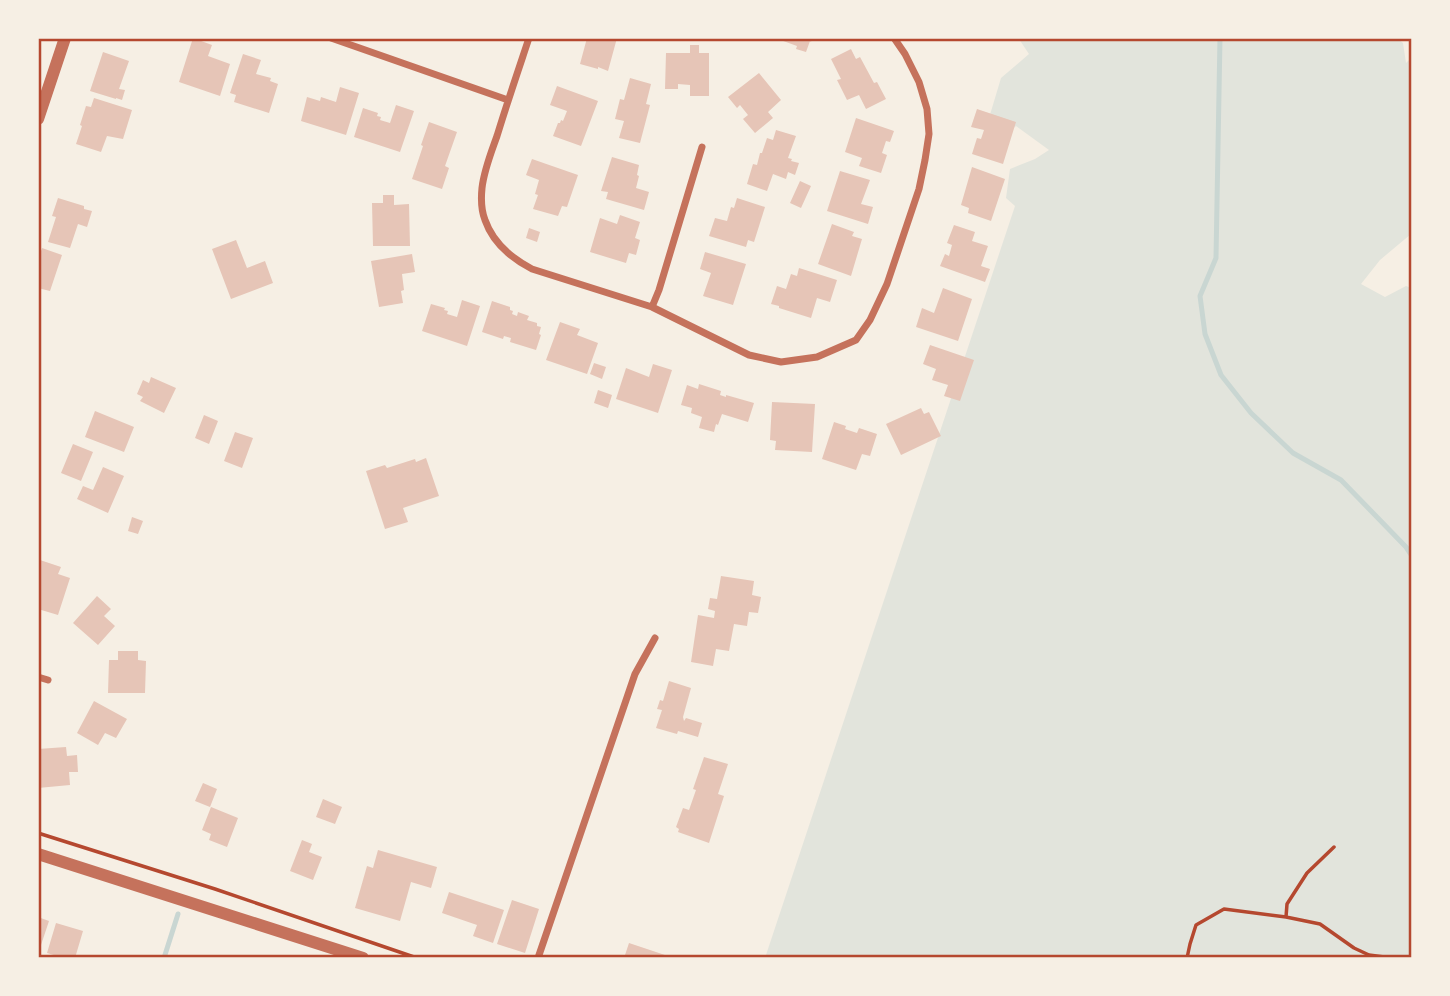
<svg xmlns="http://www.w3.org/2000/svg" width="1450" height="996" font-family="Quicksand,sans-serif">
<style>
.green{fill:#e2e4dc}
.lines{fill:none;stroke-linecap:round;stroke-linejoin:round}
.stream{stroke:#c9d6d2;stroke-width:5}
.building{fill:#e6c5b7}
.path{stroke:#b5482f;stroke-width:3.5}
.minor{stroke:#c5725c;stroke-width:7}
.tertiary{stroke:#c5725c;stroke-width:12}
.neatline{fill:none;stroke:#b5482f;stroke-width:2.5}
</style>
<rect width="100%" height="100%" fill="#f6efe4"/>
<path class="green" d="M1019 39H1398L1403 43 1406 63 1411 58 1412 132 1410 136 1412 139 1411 234 1380 260 1361 284 1385 297 1406 286 1411 288V957L765 958 1015 206 1006 198 1010 169 1035 159 1049 150 1016 126 1010 131 989 118 1001 78 1029 54Z"/>
<g class="lines">
<path class="stream" d="M1220 38 1216 258 1200 296 1205 334 1221 375 1251 413 1293 453 1341 480 1406 547 1412 556
M164 958 178 914"/>
</g>
<path class="building" d="M193 38 212 45 208 56 230 64 220 96 179 82Z
M587 38H617L608 71 598 67V69L580 64Z
M775 38H812L811 42 810 41 806 52 796 49 797 46Z
M690 45H699V53H709V96H690V85L678 84V89H665L666 53H690Z
M851 49 856 59 860 57 874 83 877 82 886 99 866 109 859 95 847 100 837 80 841 79 831 59Z
M103 52 129 61 119 89 125 90 122 100 116 98V99L90 91Z
M243 54 261 60 256 74 271 78 270 81 278 84 269 113 234 102 236 95 230 93Z
M759 73 781 100 768 112 773 118 755 133 743 119 748 115 740 105 737 108 728 97Z
M630 78 651 84 646 104 650 105 640 143 619 138 624 121 615 119 620 99 624 100Z
M557 86 598 101 581 146 553 136 558 123H560L561 120 563 121 567 111 550 105Z
M340 87 359 93 346 135 301 121 307 97 320 101 321 97 336 102Z
M94 98 132 110 123 139 107 136 101 152 76 144 82 126 80 125 86 106 91 107Z
M396 105 414 111 400 152 354 137 363 108 378 113 377 116 381 117 380 120 390 123Z
M977 109 1016 122 1003 164 972 154 977 138 981 139 984 130 971 127Z
M856 118 894 131 890 142 886 141 882 153 887 155 881 173 859 166 862 158 845 152Z
M429 122 457 132 445 166 449 168 442 189 412 179 423 146 421 145Z
M776 130 796 136 788 158 792 159 791 161 799 163 795 175 788 172 786 179 773 174 767 191 747 184 753 164 757 165 760 153H762L767 138 773 140Z
M612 157 639 165 637 175 639 176 636 188 649 192 644 210 606 199 608 192 601 191Z
M532 159 578 175 567 207 562 206 558 216 533 209 538 195 535 194 539 180 526 175Z
M972 167 1005 179 991 221 968 213 969 208 961 205Z
M840 171 870 180 861 204 873 207 868 224 827 211Z
M800 181 811 186 801 208 790 203Z
M383 195H394V205L409 204 410 246H373L372 203H383Z
M58 198 84 206V209L92 211 87 227 78 224 70 248 48 242 56 217 52 216Z
M737 198 765 207 754 242 748 240 746 247 709 236 715 218 727 221 731 207 734 208Z
M620 215 640 222 635 238 640 240 636 255 629 253 626 263 590 252 600 218 617 224Z
M832 224 854 232 852 236 862 239 851 276 818 264Z
M954 225 975 232 972 241 988 246 981 266 990 269 985 282 940 266 945 254 949 256 952 245 947 243Z
M529 228 540 232 537 242 526 238Z
M236 240 247 268 265 261 273 283 231 299 212 249Z
M42 248 62 255 50 291 38 288V260Z
M705 252 746 264 733 305 703 296 711 273 700 269Z
M412 254 415 272 402 274 404 290 401 291 403 303 379 307 371 261Z
M799 268 837 280 830 302 817 298 811 318 779 308V306L771 304 777 286 786 289 791 274 797 276Z
M943 288 972 299 958 341 916 327 922 308 934 313Z
M462 300 480 306 467 346 422 331 431 304 445 308 444 310 448 311 447 314 457 317Z
M492 301 510 307V310L513 311 512 314 517 316 518 312 529 316 527 320 537 323V326L541 327 539 334 541 335 536 350 510 342 511 338 504 336 503 339 482 332Z
M560 322 580 329 577 335 598 343 587 374 546 360Z
M930 345 974 360 960 401 944 396 948 385 932 380 936 369 923 364Z
M594 363 606 367 602 379 590 374Z
M653 364 672 370 658 413 616 399 626 368 649 377Z
M151 377 176 388 164 413 140 401 143 397 137 394 143 380 149 383Z
M699 384 721 391 720 395 726 397V395L754 403 748 422 722 414 718 425 716 424 714 432 699 428 702 417 691 413 692 408 681 405 687 385 698 389Z
M598 390 612 395 608 408 594 403Z
M772 402 815 404 812 452 775 450 776 441 770 440Z
M921 408 924 414 929 412 941 436 901 455 886 424Z
M95 411 134 427 124 452 85 437Z
M204 415 218 421 209 444 195 438Z
M834 422 846 426 845 429 857 433 859 428 877 434 870 456 862 454 856 470 822 459Z
M235 432 253 438 242 468 224 461Z
M73 444 93 452 81 481 61 473Z
M426 458 439 496 403 508 408 522 385 529 366 471 385 465 387 468 415 459 416 462Z
M103 467 124 476 108 513 77 499 83 486 93 490Z
M132 517 143 521 138 534 128 531Z
M40 560 61 567 58 574 70 578 58 615 38 609V567Z
M721 576 754 581 752 595 761 597 758 613 749 612 747 626 734 624 729 651 716 649 713 666 691 662 698 615 714 618 715 611 708 609 710 598 717 599Z
M97 596 111 609 104 616 115 626 98 645 73 623Z
M118 651H138V660L146 661 145 693H108L109 660H118Z
M669 681 691 688 683 717 684 721 686 718 702 723 698 737 678 731 677 734 656 728 662 710 657 709 660 700 663 701Z
M94 701 127 719 116 738 105 733 98 745 77 733Z
M66 747 67 756 77 755 78 772H69L70 785 38 788V749Z
M704 757 728 764 718 794 724 796 709 843 678 832 679 829 676 827 683 808 689 810 696 790 693 789Z
M203 783 217 789 210 807 195 801Z
M323 799 342 807 335 824 316 817Z
M211 807 238 818 227 847 209 840 211 834 202 830Z
M302 840 312 844 309 852 322 857 313 880 290 871Z
M378 850 437 867 431 888 411 882 400 921 355 908 367 866 373 868Z
M449 892 504 910 493 943 473 936 477 925 442 913Z
M512 900 539 909 525 953 497 944Z
M38 917 49 921 39 951H38Z
M56 923 83 931 75 958H64L47 953Z
M629 943 671 957V958H624Z"/>
<g class="lines">
<path class="path" d="M38 833 215 889 417 958
M1286 917 1287 904 1307 873 1334 847
M1187 958 1190 944 1196 925 1224 909 1286 917 1320 924 1354 948 1369 955 1392 958"/>
<path class="minor" d="M331 38 508 100
M529 38C518 71 507 103 497 136 491 153 484 170 482 188 481 198 481 210 485 220 493 243 511 258 532 269L652 307 749 355 781 362 817 357 856 340 870 320 887 284 919 189 925 160 929 134 927 109 919 82 905 54 894 38
M652 307 659 290 702 147
M38 677 48 680
M538 958 635 674 655 638"/>
<path class="tertiary" d="M38 119 65 38
M38 854 363 958"/>
</g>
<rect width="1450" height="996" fill="none" stroke="#f6efe4" stroke-width="80"/>
<rect x="40" y="40" width="1370" height="916" class="neatline"/>
</svg>
